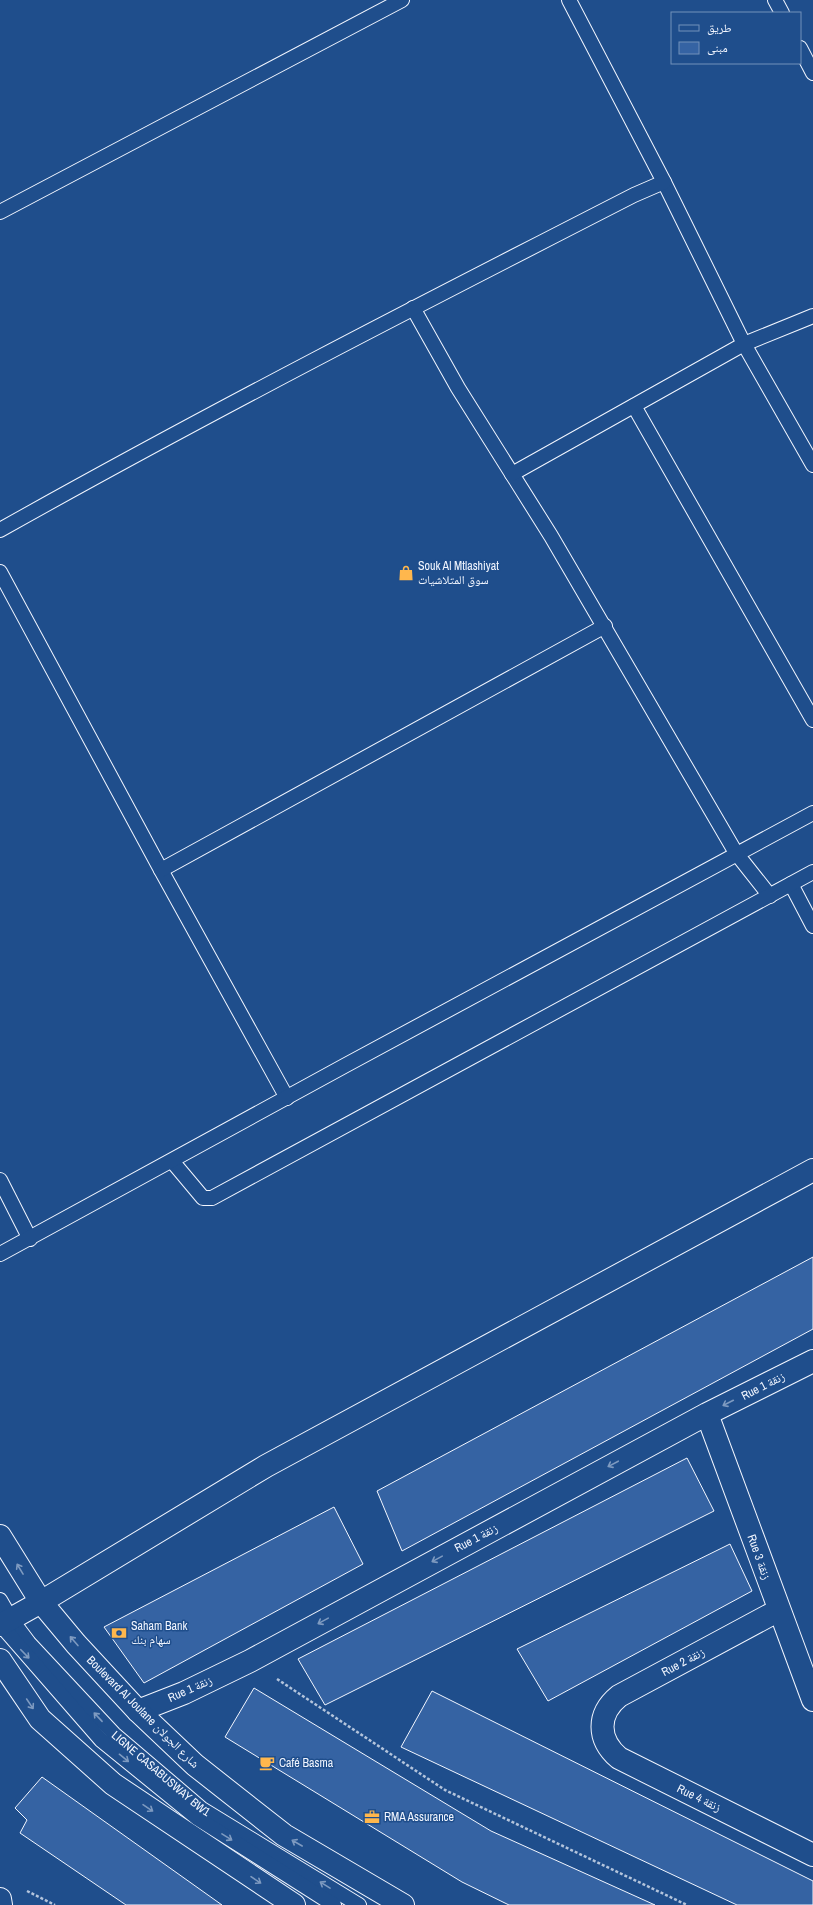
<svg xmlns="http://www.w3.org/2000/svg" width="813" height="1905" font-family="'Archivo Narrow','Noto Naskh Arabic',sans-serif">
<style>
.building{fill:#3563a3;stroke:#f2f6ff}
.lines{fill:none;stroke-linecap:round;stroke-linejoin:round}
.lane-casing{stroke:#f2f6ff;stroke-width:16}
.street-casing{stroke:#f2f6ff;stroke-width:24}
.secondary-casing{stroke:#f2f6ff;stroke-width:24}
.path{stroke:#b3c4dc;stroke-width:2.5;stroke-dasharray:3 2;stroke-linecap:butt}
.lane{stroke:#1f4e8c;stroke-width:14}
.street{stroke:#1f4e8c;stroke-width:22}
.secondary{stroke:#1f4e8c;stroke-width:22}
.oneway{stroke:#7e9ac0}
.labels{text-anchor:middle;dominant-baseline:central;stroke-width:3;stroke-linejoin:round;paint-order:stroke}
.poi-label{font-size:12px;fill:#f2f6ff;stroke:#1f4e8c;text-anchor:start}
.street-label{font-size:12px;fill:#f2f6ff;stroke:#1f4e8c}
</style>
<rect width="100%" height="100%" fill="#1f4e8c"/>
<path class="building" d="M813 1257V1329L402 1551 377 1491Z
M687 1458 714 1511 325 1705 298 1659Z
M334 1507 363 1564 144 1683 104 1627Z
M730 1544 752 1591 548 1701 517 1649Z
M254 1688 491 1831 655 1905H509L462 1882 225 1737Z
M432 1691 813 1881V1905H737L401 1747Z
M42 1777 222 1905H126L20 1833 27 1820 15 1808Z"/>
<g class="lines">
<g class="lane-casing">
<g id="lane">
<path d="M569 0 664 182 744 344 813 316"/>
<path d="M775 0 782 13"/>
<path d="M800 48 813 73"/>
<path d="M0 212 402 0"/>
<path d="M413 308 458 388 551 536 736 853 770 896"/>
<path d="M634 406 813 720"/>
<path d="M512 474 744 344 813 465"/>
<path d="M0 530C208 413 421 304 634 195L664 182"/>
<path d="M0 572 161 870 287 1098"/>
<path d="M161 870 605 626"/>
<path d="M791 884 813 926"/>
<path d="M172 1161 203 1198H212L813 872"/>
<path d="M0 1180 30 1239"/>
<path d="M0 1254 346 1065 813 813"/>
<path id="s1" d="M0 1600 11 1619 29 1643 114 1734 202 1809 359 1905"/>
<path d="M0 1624 101 1740 197 1818 334 1905"/>
</g>
</g>
<g class="street-casing">
<path id="street" d="M707 1414 813 1700
M779 1610 619 1696C597 1714 597 1739 619 1758L813 1855
M138 1711 184 1693 250 1661 707 1414 813 1361
M0 1899 1 1905"/>
</g>
<g class="secondary-casing">
<path id="secondary" d="M0 1536 41 1602 76 1644 138 1711 195 1765 284 1835 403 1905
M0 1625 41 1602 266 1466 813 1170
M0 1660 40 1719 113 1784 294 1905"/>
</g>
<path class="path" d="M277 1679 445 1790 687 1905
M27 1891 55 1905"/>
<use href="#lane" class="lane"/>
<use href="#street" class="street"/>
<use href="#secondary" class="secondary"/>
</g>
<defs><path id="oneway-shaft" d="M-6 0H5M1.5-3L5.5 0L1.5 3" fill="none" stroke-width="1.6" stroke-linecap="round" stroke-linejoin="round"/></defs>
<g class="oneway">
<use href="#oneway-shaft" transform="translate(728 1403) rotate(153)"/>
<use href="#oneway-shaft" transform="translate(613 1464) rotate(152)"/>
<use href="#oneway-shaft" transform="translate(437 1559) rotate(151)"/>
<use href="#oneway-shaft" transform="translate(20 1569) rotate(-121)"/>
<use href="#oneway-shaft" transform="translate(323 1621) rotate(151)"/>
<use href="#oneway-shaft" transform="translate(74 1641) rotate(-131)"/>
<use href="#oneway-shaft" transform="translate(25 1654) rotate(46)"/>
<use href="#oneway-shaft" transform="translate(30 1704) rotate(56)"/>
<use href="#oneway-shaft" transform="translate(98 1717) rotate(-133)"/>
<use href="#oneway-shaft" transform="translate(124 1758) rotate(39)"/>
<use href="#oneway-shaft" transform="translate(148 1808) rotate(34)"/>
<use href="#oneway-shaft" transform="translate(227 1837) rotate(32)"/>
<use href="#oneway-shaft" transform="translate(297 1843) rotate(-150)"/>
<use href="#oneway-shaft" transform="translate(256 1880) rotate(34)"/>
<use href="#oneway-shaft" transform="translate(325 1885) rotate(-148)"/>
</g>
<defs>
<g id="shop-bare" transform="scale(1.2)"><path d="M-5-2.5h2.3a2.7 3.5 0 0 1 5.4 0H5L5.5 6h-11ZM-1.5-2.5h3a1.5 2.3 0 0 0-3 0Z" fill="#ffb74d" stroke="#1f4e8c" stroke-width="2.5" paint-order="stroke"/></g>
<g id="bank-bare" transform="scale(1.2)"><path d="M-6-4H6V4H-6ZM0-2.3a2.3 2.3 0 1 0 0 4.6a2.3 2.3 0 1 0 0-4.6Z" fill="#ffb74d" stroke="#1f4e8c" stroke-width="2.5" paint-order="stroke"/></g>
<g id="cafe-bare" transform="scale(1.2)"><path d="M-5.5-4.5H6V0H3Q3 3.5 0 3.5H-2.5Q-5.5 3.5-5.5 0ZM3-3.2v2h1.7v-2ZM-6 4.5H4V6H-6Z" fill="#ffb74d" stroke="#1f4e8c" stroke-width="2.5" paint-order="stroke"/></g>
<g id="office-bare" transform="scale(1.2)"><path d="M-6-3h4V-5.5h4V-3h4V5H-6ZM-1-4.5V-3h2v-1.5ZM-6 0V1H6V0Z" fill="#ffb74d" stroke="#1f4e8c" stroke-width="2.5" paint-order="stroke"/></g>
</defs>
<g fill-rule="evenodd">
<use href="#shop-bare" x="406" y="573"/>
<use href="#bank-bare" x="119" y="1633"/>
<use href="#cafe-bare" x="267" y="1763"/>
<use href="#office-bare" x="372" y="1817"/>
</g>
<g class="labels">
<g class="poi-label">
<text x="418" y="566">Souk Al Mtlashiyat<tspan x="418" dy="14">سوق المتلاشيات</tspan></text>
<text x="131" y="1626">Saham Bank<tspan x="131" dy="14">سهام بنك</tspan></text>
<text x="279" y="1763">Café Basma</text>
<text x="384" y="1817">RMA Assurance</text>
</g>
<g class="street-label">
<text transform="translate(763 1386) rotate(-27)">Rue 1 زنقة</text>
<text transform="translate(476 1538) rotate(-28)">Rue 1 زنقة</text>
<text transform="translate(759 1557) rotate(70)">Rue 3 زنقة</text>
<text transform="translate(683 1662) rotate(-28)">Rue 2 زنقة</text>
<text transform="translate(190 1689) rotate(-24)">Rue 1 زنقة</text>
<text transform="translate(143 1712) rotate(45)">Boulevard Al Joulane شارع الجولان</text>
<text stroke="none"><textPath href="#s1" startOffset="238">LIGNE CASABUSWAY BW1</textPath></text>
<text transform="translate(699 1798) rotate(26)">Rue 4 زنقة</text>
</g>
</g>
<rect x="671" y="12" width="130" height="52" fill="#1f4e8c" stroke="#7391ba"/>
<rect x="679" y="25" width="20" height="6" fill="#1f4e8c" stroke="#7391ba"/>
<text x="707" y="32" font-size="12" fill="#f2f6ff">طريق</text>
<rect x="679" y="42" width="20" height="12" fill="#3563a3" stroke="#7391ba"/>
<text x="707" y="52" font-size="12" fill="#f2f6ff">مبنى</text>
</svg>
